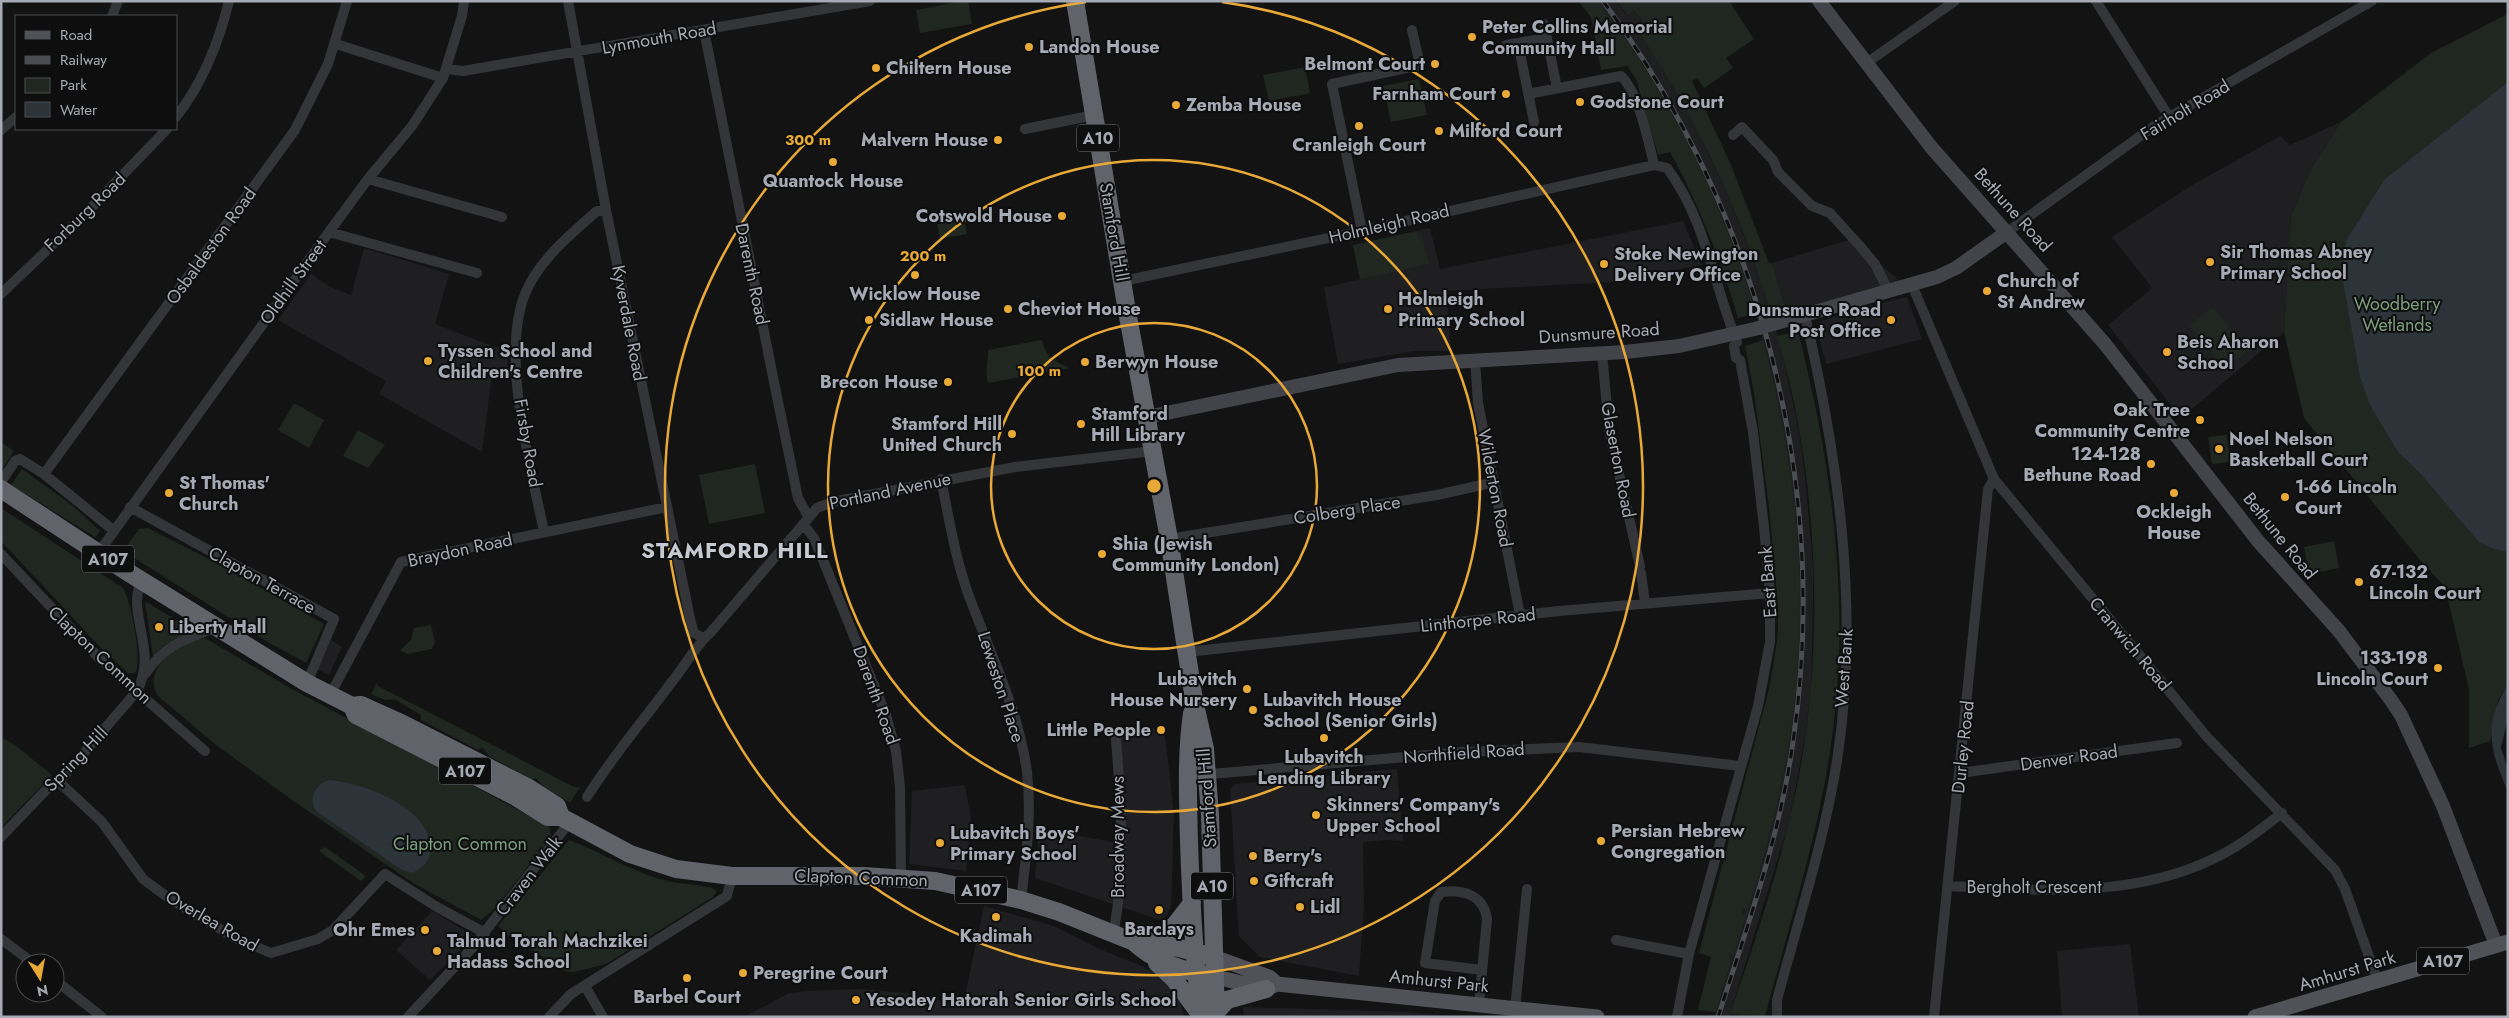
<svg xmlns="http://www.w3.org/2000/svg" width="2509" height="1018" font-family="Jost,sans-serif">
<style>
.built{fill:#1f1f21}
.green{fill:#1f2720}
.water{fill:#2c3339}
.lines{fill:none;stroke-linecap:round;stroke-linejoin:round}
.street{stroke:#343539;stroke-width:10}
.secondary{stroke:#424449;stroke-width:14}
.primary{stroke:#505258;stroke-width:15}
.highway{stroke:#60636a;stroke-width:18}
.rail-casing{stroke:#4b4d52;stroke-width:5}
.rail{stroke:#0e0e0f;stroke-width:3;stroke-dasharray:9;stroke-linecap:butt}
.secondary-bridge{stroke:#424449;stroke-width:14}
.ring{fill:none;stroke:#e9a936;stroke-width:2.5}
.poi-dot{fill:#e9a936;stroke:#0e0e0f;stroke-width:2}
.labels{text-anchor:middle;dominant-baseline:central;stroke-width:4;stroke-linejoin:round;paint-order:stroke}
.shield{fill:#0e0e0f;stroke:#787b82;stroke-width:1}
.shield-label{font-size:16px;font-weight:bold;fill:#a5aab4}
.poi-label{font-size:18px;font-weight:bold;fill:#a5aab4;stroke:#0e0e0f;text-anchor:start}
.street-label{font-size:18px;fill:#a5aab4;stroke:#0e0e0f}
.park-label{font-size:18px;fill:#7c9e7e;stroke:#0e0e0f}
.district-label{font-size:22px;font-weight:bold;letter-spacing:1px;fill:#c5c9d0;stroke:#0e0e0f}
.centre{fill:#e9a936;stroke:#0e0e0f;stroke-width:2.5}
.ring-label{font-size:15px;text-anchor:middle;font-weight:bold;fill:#e9a936;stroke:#0e0e0f;stroke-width:4;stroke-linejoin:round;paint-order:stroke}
</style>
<rect width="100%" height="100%" fill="#131314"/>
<path class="built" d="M1598 1H1617L1626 15 1634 10 1642 22 1635 27 1659 63 1693 121 1728 195 1762 283 1781 347 1799 431 1805 476 1813 564V607L1811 688 1806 731 1790 819 1729 1017H1715L1732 959 1729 958 1730 953 1733 954 1746 916 1742 914 1743 909 1748 910 1771 828 1788 748 1796 681 1799 647 1797 564 1793 500 1784 436 1772 375 1756 314 1722 217 1705 179 1660 92 1638 56Z
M2341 122 2310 171 2291 215 2284 332 2181 418 2108 325 2152 288 2112 237 2194 184 2280 136 2290 145Z
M1683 221 1702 265 1613 282 1446 291 1451 351H1414L1338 364 1324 288 1360 279 1353 245 1430 228 1440 269Z
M1852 239 1902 283 1787 312 1772 263Z
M364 248 449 274 435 324 495 347H507L508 374H492L482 452 379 394 386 381 278 320 311 274 330 287 351 295Z
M1907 297 1922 339 1826 364 1817 330 1819 322 1861 308Z
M331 640 342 647 329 675 318 670Z
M1164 727 1174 813 1171 907 1166 916 1160 920 1035 878 1039 829 1113 842 1123 839 1124 797 1120 733Z
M1397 769 1403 841 1384 840 1363 842 1364 905 1359 976 1260 957 1239 936 1230 789 1235 784Z
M965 785 971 819 966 871 909 864 912 791Z
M984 906 1054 926 1102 950 1151 970 1166 981 1180 1003 1185 1017H744L789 993 810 991 858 989 906 993 963 1005Z
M432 911 474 936 430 980 396 950Z
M2130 944 2139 1017H2062L2057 951Z
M1243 1007 1407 1012 1459 1017H1244Z"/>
<path class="green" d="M962 1H968L972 24 920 33 916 10Z
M1578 1H1598C1670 94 1723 202 1756 314L1738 318C1721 260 1699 205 1670 152L1658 155 1636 79 1627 66 1601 70 1591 17Z
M1617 1H1729L1754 39 1726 58 1733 68 1704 88 1697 78 1692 81 1731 165 1769 263H1772L1785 306 1770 310C1739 209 1695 114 1635 27L1642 21 1634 10 1627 15Z
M2508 14V683L2498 700 2490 741 2469 748V689L2445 587 2420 560 2304 418 2284 332 2291 215 2310 171 2341 122 2431 53Z
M1305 67 1310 92 1307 94 1269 101 1263 75Z
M1419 79 1427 115 1391 122 1383 86Z
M964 219 967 234 940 239 937 224Z
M1417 231 1418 236H1422L1429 264 1360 279 1353 245Z
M2212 307 2249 350 2226 369 2190 326Z
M1798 331C1834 473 1853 618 1828 764 1814 849 1787 933 1765 1016L1730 1014C1757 935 1785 853 1800 770 1825 635 1817 468 1777 336Z
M1042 340C1046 358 1054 361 1070 368L988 383C985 371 988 362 988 350Z
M1763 340C1798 470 1812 615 1788 749 1779 803 1764 857 1748 910L1743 909 1742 914 1746 916 1734 954H1730L1729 958 1732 959 1716 1012 1698 1010 1711 957 1699 953 1770 685 1778 634V606L1769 507 1754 393 1745 346Z
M294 403 324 420 309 448 278 430Z
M358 430 385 445 368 468 343 456Z
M2227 435 2230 462 2212 464 2208 437Z
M1 442 14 451 1 471Z
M755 464 765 513 709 524 699 475Z
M22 469 73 506 100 531 95 537 11 485Z
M1 508 123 588C131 601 143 660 135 673H128L101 648 1 541Z
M148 528 232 571 324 624 306 663 268 642 123 551 139 529Z
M2334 541 2339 568 2309 574 2304 547Z
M145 602 150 604 192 630 163 646 153 656Z
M431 625 435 642 432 649 408 654 400 650 411 640 414 628Z
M205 638 292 689 550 827 551 838 495 908 481 920 413 883 295 802 216 745 158 696C140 669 181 639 205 638Z
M377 683 378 686 574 787H580L570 803 543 786 536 778 532 780 489 756 482 747 478 750 421 720V715L394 699 385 700 371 694Z
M1 737 15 745 52 775 1 828Z
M569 840C604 853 635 874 672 882 682 884 712 885 717 891L713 897 606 964 574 972 565 971 507 935 498 926Z
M325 847 366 876 361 881 319 851Z"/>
<path class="water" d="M2508 82V552L2494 549 2479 542 2419 472 2398 452 2370 405 2360 377 2342 275 2346 241 2384 180Z
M2508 683V718L2501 748 2508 769V792C2489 747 2483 727 2508 683Z
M329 780C364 783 431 807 431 850 430 861 422 869 412 873L402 870 316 811C308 799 315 784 329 780Z"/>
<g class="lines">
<path class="street" d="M568 1 606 210 691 623 694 633 703 638
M2096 1 2169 117
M112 16 118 1
M1544 24 1557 88
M704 30 776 392 798 498 808 516
M1518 43 1534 122
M336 44 443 78
M1506 45 1547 38
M1865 64 1955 1
M447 69 463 71 870 1
M1528 94 1621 76C1638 91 1649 143 1654 165
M176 117C202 84 219 42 229 1
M1025 129 1094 115
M1 130 16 117
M1733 135 1742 127 1773 160 1778 172 1812 206 1830 213 1860 246 1875 264 1889 292
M368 179 502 217
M1362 231 1332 84 1420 65 1412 30
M329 232 477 273
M2007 232 2157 124 2372 1
M1123 281 1362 231 1654 165 1667 168C1706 220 1713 283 1737 342L1734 346 1736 358 1740 360 1753 432 1764 527 1770 593V642L1758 706 1689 954 1677 1017
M1912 285 1994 479 2207 737 2335 870 2345 889 2378 982
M1 294 89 210 167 129
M1602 353 1609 430 1640 566
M1475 360 1478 403 1520 615
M44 474 295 130 328 64 347 1
M941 479C949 518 955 558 969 596 990 653 1019 711 1027 772 1032 816 1026 857 1021 900
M1 482 15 461 20 459 44 474 113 530
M130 507 334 619 307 683
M803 524 814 538 886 715 896 751 900 787 901 878
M544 532C531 467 500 357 525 294 538 261 571 234 597 211L606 210
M1169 539 1437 495 1495 482
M99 552 329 232 368 179 412 126 443 78 462 16 464 1
M1 554 99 658 205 751
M1641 573 1645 603
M1187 652 1559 611 1770 593
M146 673C165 644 186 639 217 627
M330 695 401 562 667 507
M1960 773 2177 743
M1188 776 1463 752 1579 747 1740 766
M59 782 102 822 143 879 170 899 235 938 271 953 318 939 333 930 385 874 437 907 485 933
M587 797C612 757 643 721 671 683 685 666 695 646 711 632L817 508 832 502 1015 467 1153 451
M1 837 48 788 59 782 137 691C159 650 125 612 142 581
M1948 886C2038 890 2132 899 2215 858 2240 846 2260 830 2282 813
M1113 934C1126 871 1121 803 1116 739
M1 939 33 963
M1616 940 1689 954
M55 980 102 1017
M585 986 603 1017
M1479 1004 1487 919C1484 895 1463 889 1441 892L1435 901 1425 963 1482 970
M1515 1009 1527 889
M408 1017 473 947 569 823
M549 1017 571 994 727 896 732 876
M1777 1017V1000C1798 921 1824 842 1837 761 1860 611 1839 462 1805 315
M1934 1017 1988 489 1994 479"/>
<path class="secondary" d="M1819 1 1931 147 2105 344 2258 541 2339 631 2391 700 2401 715 2443 806 2496 945
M1776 323 1937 277 1956 268 2007 232
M1147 417 1398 365 1625 352 1679 346 1759 328"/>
<path class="primary" d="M1214 957 1269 977 1277 984
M1216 977 1266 989 1277 984 1597 1017
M2255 1017 2508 942"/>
<path class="highway" d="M1075 1 1127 311 1169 539 1194 700 1205 749 1210 815 1216 1017
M1 489 126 571 307 683 352 706 361 705 403 724 529 788 557 806 561 817
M352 706 356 715 516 797 548 817H561L630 854 676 869 732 876H864L935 881 1021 900 1059 912 1134 942 1175 947 1214 957
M1192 713C1186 755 1188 799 1189 842 1191 900 1194 959 1201 1017
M1135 943C1154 961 1181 970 1208 976
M1150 944 1175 925 1192 903
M1157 963 1174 979 1200 1014
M1217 1011 1227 1000 1266 989"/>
<g class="rail-casing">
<path id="rail" d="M1603 1C1759 212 1831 481 1793 742 1780 836 1747 927 1718 1017"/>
</g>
<use href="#rail" class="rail"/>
<path class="secondary-bridge" d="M1759 328 1776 323"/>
</g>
<g class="ring">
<circle cx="1154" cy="486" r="163"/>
<circle cx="1154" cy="486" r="326"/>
<path d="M1222 2A489 489 0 1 1 1086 2"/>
</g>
<g class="poi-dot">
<circle cx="1472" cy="37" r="5"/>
<circle cx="1029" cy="47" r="5"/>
<circle cx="1435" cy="64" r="5"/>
<circle cx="876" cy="68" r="5"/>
<circle cx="1506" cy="94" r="5"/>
<circle cx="1580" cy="102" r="5"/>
<circle cx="1176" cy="105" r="5"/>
<circle cx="1359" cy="126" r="5"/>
<circle cx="1439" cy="131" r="5"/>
<circle cx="998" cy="140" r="5"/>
<circle cx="833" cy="162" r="5"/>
<circle cx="1062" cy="216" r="5"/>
<circle cx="2210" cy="262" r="5"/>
<circle cx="1604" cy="264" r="5"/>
<circle cx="915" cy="275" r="5"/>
<circle cx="1987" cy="291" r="5"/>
<circle cx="1008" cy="309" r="5"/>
<circle cx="1388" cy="309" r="5"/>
<circle cx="869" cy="320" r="5"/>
<circle cx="1891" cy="320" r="5"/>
<circle cx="2167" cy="352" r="5"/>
<circle cx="428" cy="361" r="5"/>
<circle cx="1085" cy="362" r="5"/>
<circle cx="948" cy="382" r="5"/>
<circle cx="2200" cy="420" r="5"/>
<circle cx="1081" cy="424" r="5"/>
<circle cx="1012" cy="434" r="5"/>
<circle cx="2219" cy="449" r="5"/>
<circle cx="2151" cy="464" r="5"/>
<circle cx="169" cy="493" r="5"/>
<circle cx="2174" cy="493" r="5"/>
<circle cx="2285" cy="497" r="5"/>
<circle cx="1102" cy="554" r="5"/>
<circle cx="2359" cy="582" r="5"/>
<circle cx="159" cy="627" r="5"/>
<circle cx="2438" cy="668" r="5"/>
<circle cx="1247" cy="689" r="5"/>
<circle cx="1253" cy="710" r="5"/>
<circle cx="1161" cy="730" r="5"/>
<circle cx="1324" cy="738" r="5"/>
<circle cx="1316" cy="815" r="5"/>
<circle cx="1601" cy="841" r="5"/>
<circle cx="940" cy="843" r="5"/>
<circle cx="1253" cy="856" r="5"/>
<circle cx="1254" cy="881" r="5"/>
<circle cx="1300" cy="907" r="5"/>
<circle cx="1159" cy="910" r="5"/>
<circle cx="996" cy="917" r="5"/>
<circle cx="425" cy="930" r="5"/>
<circle cx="437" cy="951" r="5"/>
<circle cx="743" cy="973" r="5"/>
<circle cx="687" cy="978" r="5"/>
<circle cx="856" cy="1000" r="5"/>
</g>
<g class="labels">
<g class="shield">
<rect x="1077" y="124.5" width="42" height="27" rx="4"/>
<rect x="82" y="545.5" width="52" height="27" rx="4"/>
<rect x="439" y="757.5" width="52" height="27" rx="4"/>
<rect x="1191" y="872.5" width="42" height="27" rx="4"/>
<rect x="955" y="876.5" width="52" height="27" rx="4"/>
<rect x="2417" y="947.5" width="52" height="27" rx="4"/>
</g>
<g class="shield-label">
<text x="1098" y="138">A10</text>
<text x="108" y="559">A107</text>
<text x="465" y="771">A107</text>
<text x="1212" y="886">A10</text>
<text x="981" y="890">A107</text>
<text x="2443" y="961">A107</text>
</g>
<g class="poi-label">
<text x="1482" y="27">Peter Collins Memorial<tspan x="1482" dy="21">Community Hall</tspan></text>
<text x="1039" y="47">Landon House</text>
<text x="1425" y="64" text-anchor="end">Belmont Court</text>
<text x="886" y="68">Chiltern House</text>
<text x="1496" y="94" text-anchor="end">Farnham Court</text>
<text x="1590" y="102">Godstone Court</text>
<text x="1186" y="105">Zemba House</text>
<text x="1449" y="131">Milford Court</text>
<text x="988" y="140" text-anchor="end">Malvern House</text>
<text x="1359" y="145" text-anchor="middle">Cranleigh Court</text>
<text x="833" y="181" text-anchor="middle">Quantock House</text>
<text x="1052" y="216" text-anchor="end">Cotswold House</text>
<text x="2220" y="252">Sir Thomas Abney<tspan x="2220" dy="21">Primary School</tspan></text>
<text x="1614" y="254">Stoke Newington<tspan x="1614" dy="21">Delivery Office</tspan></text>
<text x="1997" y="281">Church of<tspan x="1997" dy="21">St Andrew</tspan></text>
<text x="915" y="294" text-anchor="middle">Wicklow House</text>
<text x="1398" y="299">Holmleigh<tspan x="1398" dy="21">Primary School</tspan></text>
<text x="1018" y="309">Cheviot House</text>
<text x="1881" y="310" text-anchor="end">Dunsmure Road<tspan x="1881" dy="21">Post Office</tspan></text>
<text x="879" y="320">Sidlaw House</text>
<text x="2177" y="342">Beis Aharon<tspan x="2177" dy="21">School</tspan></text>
<text x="438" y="351">Tyssen School and<tspan x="438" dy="21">Children's Centre</tspan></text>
<text x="1095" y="362">Berwyn House</text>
<text x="938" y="382" text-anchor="end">Brecon House</text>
<text x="2190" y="410" text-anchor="end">Oak Tree<tspan x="2190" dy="21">Community Centre</tspan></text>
<text x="1091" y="414">Stamford<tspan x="1091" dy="21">Hill Library</tspan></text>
<text x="1002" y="424" text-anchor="end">Stamford Hill<tspan x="1002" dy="21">United Church</tspan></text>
<text x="2229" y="439">Noel Nelson<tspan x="2229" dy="21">Basketball Court</tspan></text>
<text x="2141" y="454" text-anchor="end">124-128<tspan x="2141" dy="21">Bethune Road</tspan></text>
<text x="179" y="483">St Thomas'<tspan x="179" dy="21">Church</tspan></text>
<text x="2295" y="487">1-66 Lincoln<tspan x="2295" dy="21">Court</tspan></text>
<text x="2174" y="512" text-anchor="middle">Ockleigh<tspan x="2174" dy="21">House</tspan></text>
<text x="1112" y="544">Shia (Jewish<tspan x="1112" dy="21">Community London)</tspan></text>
<text x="2369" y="572">67-132<tspan x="2369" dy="21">Lincoln Court</tspan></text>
<text x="169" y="627">Liberty Hall</text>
<text x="2428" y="658" text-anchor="end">133-198<tspan x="2428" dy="21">Lincoln Court</tspan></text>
<text x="1237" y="679" text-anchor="end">Lubavitch<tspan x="1237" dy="21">House Nursery</tspan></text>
<text x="1263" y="700">Lubavitch House<tspan x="1263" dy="21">School (Senior Girls)</tspan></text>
<text x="1151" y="730" text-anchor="end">Little People</text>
<text x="1324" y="757" text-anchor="middle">Lubavitch<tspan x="1324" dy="21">Lending Library</tspan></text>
<text x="1326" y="805">Skinners' Company's<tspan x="1326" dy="21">Upper School</tspan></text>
<text x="1611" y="831">Persian Hebrew<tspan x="1611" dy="21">Congregation</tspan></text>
<text x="950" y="833">Lubavitch Boys'<tspan x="950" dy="21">Primary School</tspan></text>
<text x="1263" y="856">Berry's</text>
<text x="1264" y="881">Giftcraft</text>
<text x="1310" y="907">Lidl</text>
<text x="1159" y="929" text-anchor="middle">Barclays</text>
<text x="415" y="930" text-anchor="end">Ohr Emes</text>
<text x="996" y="936" text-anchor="middle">Kadimah</text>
<text x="447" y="941">Talmud Torah Machzikei<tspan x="447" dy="21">Hadass School</tspan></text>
<text x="753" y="973">Peregrine Court</text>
<text x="687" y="997" text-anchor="middle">Barbel Court</text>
<text x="866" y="1000">Yesodey Hatorah Senior Girls School</text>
</g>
<g class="street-label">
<text transform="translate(659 38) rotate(-10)">Lynmouth Road</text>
<text transform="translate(2185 110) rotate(-31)">Fairholt Road</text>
<text transform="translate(2013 210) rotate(48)">Bethune Road</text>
<text transform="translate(85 212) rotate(-44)">Forburg Road</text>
<text transform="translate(1389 224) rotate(-13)">Holmleigh Road</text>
<text transform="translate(1114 232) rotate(80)">Stamford Hill</text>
<text transform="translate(211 246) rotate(-54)">Osbaldeston Road</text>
<text transform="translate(752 274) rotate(78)">Darenth Road</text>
<text transform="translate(293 282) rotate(-54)">Oldhill Street</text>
<text transform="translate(629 323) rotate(79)">Kyverdale Road</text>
<text transform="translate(1599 333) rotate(-4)">Dunsmure Road</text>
<text transform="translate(528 443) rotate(80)">Firsby Road</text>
<text transform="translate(1618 460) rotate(79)">Glaserton Road</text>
<text transform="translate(1495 488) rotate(79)">Wilderton Road</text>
<text transform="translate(890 491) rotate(-12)">Portland Avenue</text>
<text transform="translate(1347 510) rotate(-9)">Colberg Place</text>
<text transform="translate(2280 536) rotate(51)">Bethune Road</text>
<text transform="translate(460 550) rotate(-12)">Braydon Road</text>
<text transform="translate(262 580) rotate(29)">Clapton Terrace</text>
<text transform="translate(1768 582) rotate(-94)">East Bank</text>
<text transform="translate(1478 620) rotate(-6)">Linthorpe Road</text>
<text transform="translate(2130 644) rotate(50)">Cranwich Road</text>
<text transform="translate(100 655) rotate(43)">Clapton Common</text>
<text transform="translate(1844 668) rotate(-86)">West Bank</text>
<text transform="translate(1001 687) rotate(72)">Leweston Place</text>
<text transform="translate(876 695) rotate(70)">Darenth Road</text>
<text transform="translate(1963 747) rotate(-84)">Durley Road</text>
<text transform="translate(1464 753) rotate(-4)">Northfield Road</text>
<text transform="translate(2069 758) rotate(-8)">Denver Road</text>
<text transform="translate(76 759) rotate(-46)">Spring Hill</text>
<text transform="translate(1207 798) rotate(-94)">Stamford Hill</text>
<text transform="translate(1118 837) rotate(-90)">Broadway Mews</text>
<text transform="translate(529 876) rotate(-52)">Craven Walk</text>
<text transform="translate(861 878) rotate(2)">Clapton Common</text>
<text x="2034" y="887">Bergholt Crescent</text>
<text transform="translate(212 921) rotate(30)">Overlea Road</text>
<text transform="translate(2347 971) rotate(-17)">Amhurst Park</text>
<text transform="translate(1439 981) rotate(6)">Amhurst Park</text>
</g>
<g class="park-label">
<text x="2397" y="304">Woodberry<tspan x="2397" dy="21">Wetlands</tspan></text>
<text x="460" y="844">Clapton Common</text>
</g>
<g class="district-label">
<text x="735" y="550">STAMFORD HILL</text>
</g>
</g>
<circle cx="1154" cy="486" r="8" class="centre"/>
<g class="ring-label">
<text x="808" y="145">300 m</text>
<text x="923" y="261">200 m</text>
<text x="1039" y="376">100 m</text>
</g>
<rect width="2509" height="1018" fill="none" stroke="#a5aab4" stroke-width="5"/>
<rect x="15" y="15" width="162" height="115" fill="#0e0e0f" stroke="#4a4c51"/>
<rect x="25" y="31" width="25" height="8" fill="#505258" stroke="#4a4c51"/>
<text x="60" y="40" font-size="15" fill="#a5aab4">Road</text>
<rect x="25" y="56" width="25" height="8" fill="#4b4d52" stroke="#4a4c51"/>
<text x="60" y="65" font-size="15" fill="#a5aab4">Railway</text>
<rect x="25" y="78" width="25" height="15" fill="#1f2720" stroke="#4a4c51"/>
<text x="60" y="90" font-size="15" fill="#a5aab4">Park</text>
<rect x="25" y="102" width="25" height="15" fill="#2c3339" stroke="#4a4c51"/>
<text x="60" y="115" font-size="15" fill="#a5aab4">Water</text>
<g transform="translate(40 978) rotate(169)"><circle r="24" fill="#0e0e0f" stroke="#4a4c51"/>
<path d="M0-4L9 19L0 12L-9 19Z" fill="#e9a936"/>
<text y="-8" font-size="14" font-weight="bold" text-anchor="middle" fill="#a5aab4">N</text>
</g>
</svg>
